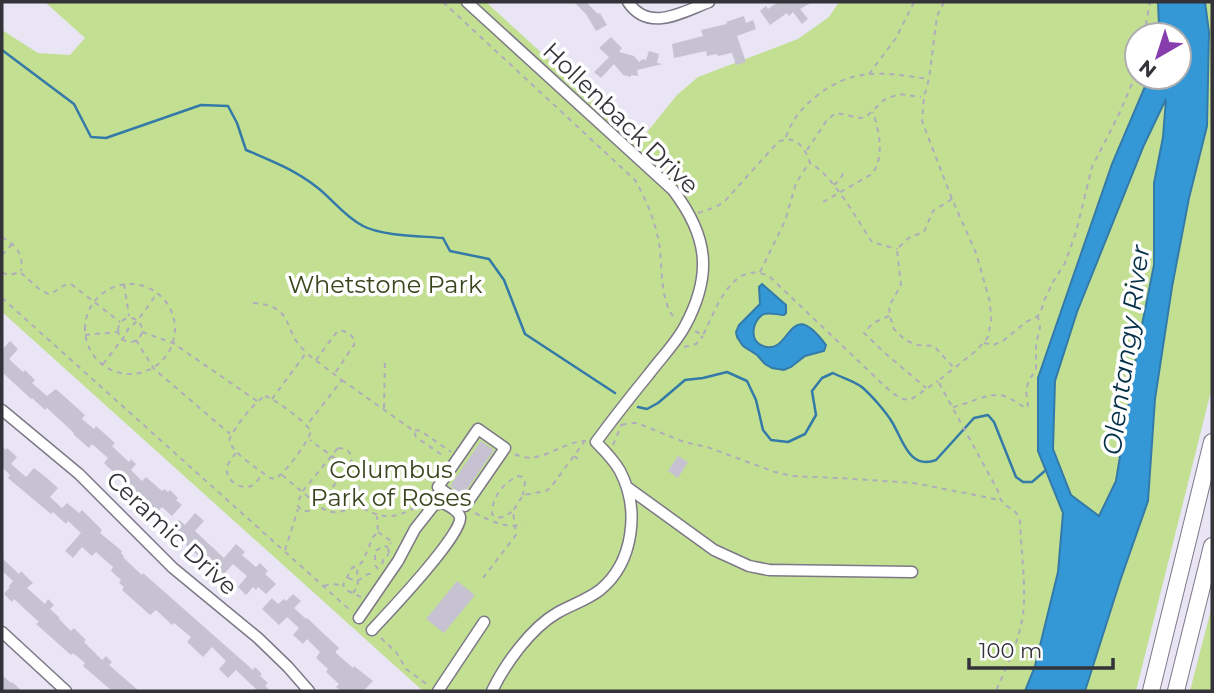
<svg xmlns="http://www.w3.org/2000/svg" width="1214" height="693" font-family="Montserrat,sans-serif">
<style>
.green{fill:#c2df92}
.water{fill:#3498d7;stroke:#347aa8;stroke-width:2;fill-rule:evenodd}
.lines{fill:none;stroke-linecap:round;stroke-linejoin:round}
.stream{stroke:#347aa8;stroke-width:2.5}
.building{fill:#c6c2d2}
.minor-casing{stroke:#7c7887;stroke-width:13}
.highway-casing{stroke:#7c7887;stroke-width:18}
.path{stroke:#b0adba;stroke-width:2;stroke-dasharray:5 5;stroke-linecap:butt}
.minor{stroke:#fff;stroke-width:10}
.highway{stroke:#fff;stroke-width:16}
.path-bridge{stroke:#b0adba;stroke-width:2;stroke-dasharray:5 5;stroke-linecap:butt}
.labels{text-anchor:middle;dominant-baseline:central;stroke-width:7;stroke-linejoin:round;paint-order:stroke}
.street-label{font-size:24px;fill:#343339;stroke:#fff}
.park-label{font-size:24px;fill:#38451d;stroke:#fff}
.water-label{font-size:26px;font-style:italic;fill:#042f48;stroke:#fff}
</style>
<rect width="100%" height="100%" fill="#e9e5f5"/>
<path class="green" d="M45 2H486L639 142 677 95 698 77 798 39 829 17 839 2H1158L1159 26 1157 35H1137V77H1149L1112 164 1072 278 1038 451 1063 513 1058 572 1035 666 1025 691H423L2 312V30L38 53 70 55 85 38Z
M1205 2H1212V387L1136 691H1085L1120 581 1148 501 1155 399 1172 287 1189 198 1207 126 1209 32Z
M1167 96 1163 137 1154 183V265L1138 345 1116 481 1100 516 1071 495 1053 449 1055 381 1077 312 1144 145Z
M1212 606V691H1190L1193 679Z"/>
<path class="water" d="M1158 2H1205L1209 32 1207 126 1189 198 1172 287 1155 399 1148 501 1120 581 1085 691H1025L1035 666 1058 572 1063 513 1038 451V378L1112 164 1149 77H1179V35H1157L1159 26ZM1166 99 1163 137 1154 183V265L1138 345 1116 481 1099 516 1071 495 1053 449 1055 381 1077 312 1144 145Z
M762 284 786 305V313L784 315C777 315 768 311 762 315 752 323 749 341 763 346 792 357 787 293 826 345L824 351 805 356 791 367 784 370 772 368 765 364 757 355 743 346 737 337 736 332 739 325 760 304 759 287Z"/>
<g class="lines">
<path class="stream" d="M2 50 74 104 91 137 106 138 201 105 228 106 237 123 246 150C272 161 295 170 318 188 333 200 345 217 363 226 382 236 421 236 443 238L450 251 489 259 504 280 525 334 615 393
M638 407 647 409 658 403 685 380 703 378 727 372 747 381 756 400 763 430 771 440 788 442 805 434 816 415 812 391 822 378 833 373C842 378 855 381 863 388 872 396 886 412 892 422 903 440 909 470 936 460L974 418 988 415 994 422 1016 477 1023 482H1032L1046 470"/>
</g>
<path class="building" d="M574 2H586L598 14 600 13 607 25 596 31 586 14Z
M778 2H812L800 9 808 19 802 24 793 12 789 16 787 13 770 25 760 11 766 6 768 9Z
M744 16 746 23 753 20 756 29 737 36 746 62 736 65 732 53 718 56 717 54 707 56 706 51 674 58 672 44 703 36 701 30 727 24 726 22Z
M611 37 622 48 619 52 634 56 639 62 643 59 646 60 649 51 659 54 657 63 663 64 637 70 638 76 631 75V77L623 75 614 64 601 78 594 72 609 57 599 48Z
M10 341 18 349 9 359 23 372 25 370 35 380 32 383 47 396 56 389 85 415 82 419 94 429 96 426 115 443 112 446 129 462 131 459 136 464 131 470 142 481 146 477 162 491 164 489 168 492 170 490 178 498 176 500 182 505 172 516 162 507 156 513 104 463 108 458 92 444 89 448 73 434 74 433 47 408 45 410 32 398 31 399 2 372V350Z
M481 441 494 450 463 495 450 486Z
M2 446 6 450 7 448 17 457 11 464 26 477 34 468 48 479 58 488 50 497 62 508 67 503 79 513 82 510 102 530 100 533 122 551 121 553 124 556 123 557 129 563 142 575 143 573 253 670 255 667 262 674 260 676 268 683 265 686 271 691H258L236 670 228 678 219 669 226 661 212 647 203 657 187 642 191 637 174 623 172 625 156 610 150 615 122 590 124 587 119 583 121 580 111 571 113 567 96 552 92 556 82 547 73 558 65 551 81 533 68 521 66 524 53 512 51 514 8 478 10 475 2 467Z
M678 456 688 462 678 478 668 471Z
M195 513 204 521 195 531 224 558 236 544 245 552 242 555 256 567 260 563 268 571 265 574 276 584 266 594 258 587 256 590 253 587 246 595 238 587 247 576 233 564 224 574 211 563 208 565 170 530 179 520 185 525Z
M2 558 19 574 21 571 33 583 27 588 45 604 48 599 54 605 50 609 60 618 59 619 71 631 74 628 86 640 84 642 102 660 106 656 112 662 109 665 139 691H112L83 666 85 663 73 653 71 655 36 624 39 622 14 599 12 602 4 594 10 587 9 586 13 581 2 571Z
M457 581 475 595 444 633 426 619Z
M293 594 301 601 294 608 306 619 307 618 339 648 336 651V653L353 668 354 666 373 681 363 691H341L336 687 339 684 326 672 328 669 316 658 320 652 307 639 303 644 293 635 299 628 287 617 279 625 262 609 272 598 278 604 284 599 286 601Z
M2 675 11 683 12 682 22 691H2Z"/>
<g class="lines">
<g class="minor-casing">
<path id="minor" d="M467 2 673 190C708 236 713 274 685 326 676 343 661 358 649 374 631 396 613 419 596 442 605 451 614 460 620 471 640 509 634 562 600 590 587 600 571 605 557 613 531 628 505 664 492 691
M628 2C649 33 682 12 709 2
M2 410 79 474 173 568 258 638 288 667 309 691
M478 429 505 448 465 506 438 487Z
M627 487 714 550 749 566 769 570 912 572
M359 618 398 561 415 529 434 505 443 503C449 506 458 510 460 517 464 533 386 615 372 630
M2 632 66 691
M438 691 484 622"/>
</g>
<g class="highway-casing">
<path id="highway" d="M1151 691 1212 442
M1176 691 1212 546"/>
</g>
<path class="path" d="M443 2 635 180C646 199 655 221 659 243 663 267 659 300 675 319
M944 2 937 16 929 79 924 97 922 121 952 199 976 253 990 302 991 320 988 337 977 350 938 381 997 489C999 493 999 497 1001 500 1007 510 1017 507 1020 522 1021 551 1028 597 1021 625 1016 648 1005 670 996 691
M1144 35 1150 2
M869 74 896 38 914 2
M786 137C792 120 800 110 814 98 851 67 883 72 928 79
M807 150 827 120 836 113 861 118 867 116 884 100 899 94 921 97
M834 185 841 178 845 169
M952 199 933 211 924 232 910 237 897 249 901 285 889 306 890 316 894 329 905 340 917 345 934 346 953 367
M823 202 872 174C885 157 879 131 873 112
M698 213 716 207 725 201 778 142C795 134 805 147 810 163 832 174 858 221 872 242L897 249
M2 237C16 245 24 254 21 271
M2 255 12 244
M760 272 785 221 796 183 809 163
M2 273 10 275 20 272 38 288 48 294C57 293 61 284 71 284L120 322
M85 329a45 45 0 1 1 90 0a45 45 0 1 1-90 0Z
M124 284 129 316
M2 298 351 611
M253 303C297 306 281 331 306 352
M889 316 873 323 864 333 886 354 926 388
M118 330a12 12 0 1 1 24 0a12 12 0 1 1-24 0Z
M695 331 703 335C714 314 729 267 760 273 764 274 767 276 770 277L892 393 903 399 910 400 938 381
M142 332 173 343 257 401
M85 335 117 332
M136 340 154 369 230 434
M984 343 993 345 1003 341 1026 322 1038 316 1041 311 1044 301 1053 282 1065 263 1076 232 1092 167 1119 114 1137 72
M684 347 696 344 703 336
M316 360 336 333 340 330 349 333 355 340 354 345 335 373
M103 364 127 333V330C139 321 147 307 156 295
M342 380 414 431 416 437 445 457
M265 396C277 400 304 421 311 431 307 444 286 472 275 479L270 478C258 469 235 455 229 441 232 430 254 402 265 396Z
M272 399 306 353 342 380 307 425
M953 407C968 404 985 394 999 395 1009 396 1018 404 1026 408L1028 406 1026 390 1029 380 1036 370V345L1040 327 1038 317
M384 408 385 359
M622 425 629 423H637L684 442 707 447 775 472 792 476 839 478 914 483 1000 500
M415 430 421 431 451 452
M613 445 622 424
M338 448 346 449C353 455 353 461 348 468 375 492 344 528 318 505L312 511H302L298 506 299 500 302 492Z
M236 453C233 457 228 462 227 468 225 480 240 490 251 486 256 484 260 477 263 473
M515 454C539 467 561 441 586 441
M574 456 581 461
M282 475 318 505 348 468 310 440
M354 504C383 519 391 521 420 505
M512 512C505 516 499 521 492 514 492 497 503 483 518 476L522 477 525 482 523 495
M475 513C491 521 504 528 523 525
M378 532 394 543
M285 550 298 509
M389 553 388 547 391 543
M382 564 384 558 389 554
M378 569 375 565V551L384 546 388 547
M348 578 357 581 368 574H371L373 578
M483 578 516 535 513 511 523 495 546 491 551 487 585 441
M324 586 331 584 342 585
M353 593 358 586 357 568
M361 597 346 590 343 585 352 568 360 564 363 561 373 537 378 532 377 516
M381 638 396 652 406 669 428 685"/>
<use href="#minor" class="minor"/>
<use href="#highway" class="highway"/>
<path class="path-bridge" d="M128 330V331"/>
</g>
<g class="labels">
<g class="street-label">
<text transform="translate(621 118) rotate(44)">Hollenback Drive</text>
<text transform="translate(172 533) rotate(43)">Ceramic Drive</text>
</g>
<g class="park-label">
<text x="385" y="284">Whetstone Park</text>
<text x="391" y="469">Columbus<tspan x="391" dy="28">Park of Roses</tspan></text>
</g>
<g class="water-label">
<text transform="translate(1126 350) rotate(-82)">Olentangy River</text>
</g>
</g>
<rect width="1214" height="693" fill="none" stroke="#343339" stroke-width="7"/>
<g transform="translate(1158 56) rotate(219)"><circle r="33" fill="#ffffff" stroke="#aeadb0" stroke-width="2"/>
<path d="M0-5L12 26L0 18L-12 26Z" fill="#883dae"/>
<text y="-10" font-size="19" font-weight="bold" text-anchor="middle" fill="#343339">N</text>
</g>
<path d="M969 658v10h144v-10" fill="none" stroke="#343339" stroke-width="3.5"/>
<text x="979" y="658" font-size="21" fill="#343339" stroke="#ffffff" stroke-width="5" paint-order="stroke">100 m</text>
</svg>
